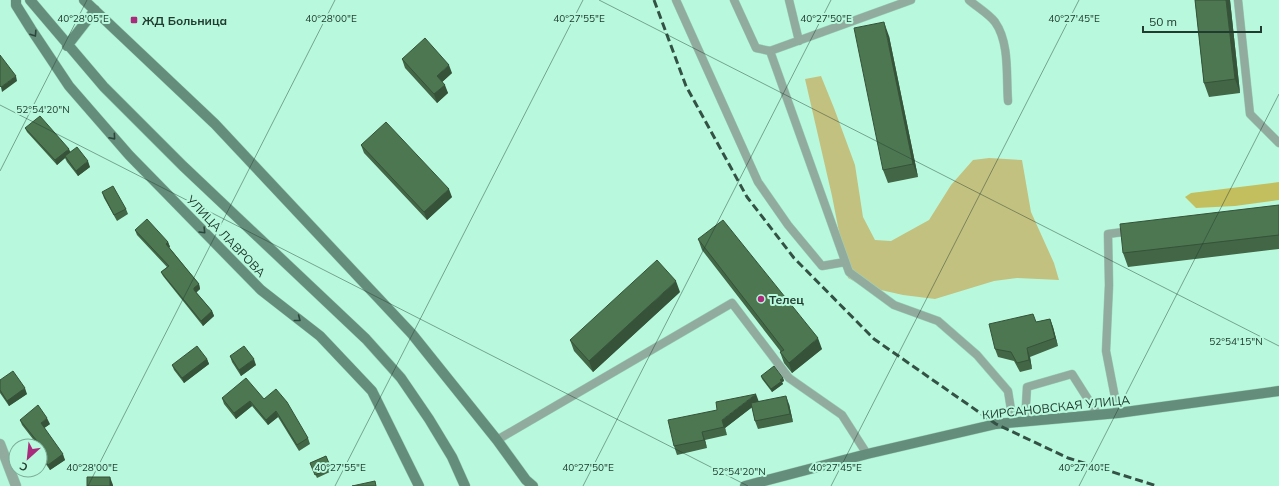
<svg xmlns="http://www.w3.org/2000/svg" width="1279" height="486" font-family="Mulish,sans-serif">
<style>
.green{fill:#c3c180}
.forest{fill:#c3bf5e}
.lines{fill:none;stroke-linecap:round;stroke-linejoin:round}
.service-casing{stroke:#9ad3ba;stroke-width:9}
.minor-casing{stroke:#9ad3ba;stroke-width:11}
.secondary-casing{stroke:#9ad3ba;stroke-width:11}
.service{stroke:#91ab9f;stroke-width:8}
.minor{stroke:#91ab9f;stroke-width:10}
.secondary{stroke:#658d7c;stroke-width:10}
.rail{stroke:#335245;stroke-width:3;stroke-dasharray:8 4;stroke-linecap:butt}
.wall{fill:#426646}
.shaded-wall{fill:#365339}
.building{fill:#4d7751;stroke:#365339}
.oneway{stroke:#2b473b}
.ticks{fill:none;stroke:#213b30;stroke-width:1;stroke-opacity:0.45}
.poi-dot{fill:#aa2b7b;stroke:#b8f9dd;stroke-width:1.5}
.labels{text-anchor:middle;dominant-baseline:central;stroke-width:4;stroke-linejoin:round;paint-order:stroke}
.poi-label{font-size:12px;font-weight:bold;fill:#213b30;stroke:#b8f9dd;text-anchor:start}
.street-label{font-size:12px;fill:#213b30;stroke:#b8f9dd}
.ticks-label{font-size:10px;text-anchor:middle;fill:#213b30;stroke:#b8f9dd;stroke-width:4;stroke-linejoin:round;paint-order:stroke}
</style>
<rect width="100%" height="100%" fill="#b8f9dd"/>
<path class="green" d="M821 76 834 108 855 165 863 217 875 240 891 241 929 220 951 185 973 160 989 158 1022 160 1031 212 1054 263 1059 280 1017 278 994 281 935 299 903 295 863 286 848 278 832 196 805 79Z"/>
<path class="forest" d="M1279 182V200L1235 206 1196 208 1185 197 1191 193Z"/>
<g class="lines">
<g class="service-casing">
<path id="service" d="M676 0 758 182 788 225 822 266 845 262
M734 0 756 48 770 51 849 272 894 305 938 321 977 355 1008 391 1013 422
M789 0 799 41
M969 0C977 7 989 14 995 22 1010 43 1006 77 1008 101
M1238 0 1250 114 1279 143
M770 51 911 0
M1118 413 1106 351 1109 285 1108 234 1131 231
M1025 422 1027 387 1072 374 1098 415
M497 440 732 303 789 378 842 415 867 454"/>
</g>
<g class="minor-casing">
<path id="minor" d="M0 444 16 486"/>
</g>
<g class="secondary-casing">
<path id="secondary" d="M16 0V5L31 29 69 86 129 155 261 290 320 336 372 391 419 486
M30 0 104 87 183 166 366 339 401 378 429 419 452 457 465 486
M84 0 215 124 412 334 497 440 526 480 533 486
M67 46 95 10
M745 486 867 454 996 424 1118 413 1279 391"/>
</g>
<use href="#service" class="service"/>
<use href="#minor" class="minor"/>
<use href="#secondary" class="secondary"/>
<path class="rail" d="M654 0 686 86 747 197 794 258 874 339 996 424 1068 458 1157 486"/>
</g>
<path class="wall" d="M1195 0H1230L1240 93 1209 97 1204 83Z
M889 36 918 177 888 183 883 170Z
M402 59 452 73 442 82 448 93 437 103 405 68Z
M25 128 70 152 90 167 78 176 67 162 65 158 57 165 27 132Z
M361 145 452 197 427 220 364 153Z
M102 192 126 209 128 214 117 221 104 198Z
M1279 205V249L1128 267 1123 253Z
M135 230 168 242 170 247H169L199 284 200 289 196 292 212 311 214 316 203 326 163 276 161 272 167 267 137 235Z
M698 239 822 349 792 373 784 363 780 352H781L702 250Z
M680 292 593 372 574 351 570 340Z
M1050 319 1053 327 1058 346 1030 357 1032 369 1020 372 1014 361 998 357 995 349 1036 322Z
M230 356 256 365 241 376 232 362Z
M207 359 209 364 184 383 174 370 172 365Z
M761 376 783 378 784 381 782 382 783 384 772 392 762 379Z
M0 380 27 394 9 406 0 393Z
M222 398 264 399 308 438 310 444 299 451 278 417 268 425 252 406 236 419 224 404Z
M759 401 789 404 793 422 758 429 755 421 752 407 725 428 727 435 705 440 707 448 677 455 674 446Z
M20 420 50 424 44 428 65 460 50 470 40 456V446H34L33 444 36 443 22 425Z
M326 456 332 471 317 478 310 463Z"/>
<path class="shaded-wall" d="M1226 0H1230L1240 93 1235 79Z
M884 22 889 36 918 177 913 164Z
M449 65 452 73 440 84 437 76Z
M16 76 17 81 2 92 1 87Z
M445 85 448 93 437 103 434 94Z
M69 149 71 153 65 156V158L57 165 55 160Z
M88 161 90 167 78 176 76 171Z
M449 189 452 197 427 220 424 212Z
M168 242 170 247 168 248 166 244Z
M676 281 680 292 593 372 589 361Z
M199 284 200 289 196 293V295L194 288Z
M212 311 214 316 203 326 201 321Z
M1050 319 1053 327 1058 346 1055 338Z
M818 338 822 349 792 373 789 363Z
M1027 348 1030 357 1032 369 1029 360Z
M207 359 209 364 184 383 182 378Z
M254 359 256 365 241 376 239 370Z
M783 378 784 381 782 382 783 384 772 392 771 389Z
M25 388 27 394 9 406 7 401Z
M756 394 759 402 725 428 727 435 722 420Z
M786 396 789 404 793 422 790 414Z
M250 401 252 406 236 419 234 413Z
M276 411 278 417 268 425 266 420Z
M47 418 50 424 43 429 41 423Z
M702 432 705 440 707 448 704 440Z
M63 454 65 460 50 470 48 465Z
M110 477 113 485V486H110Z"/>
<path class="building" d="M1195 0H1226L1235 79 1204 83Z
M884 22 913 164 883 170 854 28Z
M425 38 449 65 437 76 445 85 434 94 402 59Z
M0 55 16 76 1 87 0 86Z
M40 116 69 149 55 160 25 128Z
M386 122 449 189 424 212 361 145Z
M77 147 88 161 76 171 65 156Z
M113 186 126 209 114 215 102 192Z
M1279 205V235L1123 253 1120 224Z
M147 219 168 242 166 244 199 284 194 288V290L212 311 201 321 161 272 169 266 135 230Z
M723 220 818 338 789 363 780 352 784 350 698 239Z
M657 260 676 281 589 361 570 340Z
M1033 314 1036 322 1050 319 1055 338 1027 348 1029 360 1017 363 1011 352 995 349 989 324Z
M197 346 207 359 182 378 172 365Z
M244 346 254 359 239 370 230 356Z
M774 366 783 378 780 380 782 381 771 389 761 376Z
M13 371 25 388 7 401 0 390V380Z
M246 378 264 399 276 389 287 402 308 438 297 445 276 411 266 420 250 401 234 413 222 398Z
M756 394 722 420 724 427 702 432 704 440 674 446 668 420 717 410 716 402Z
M786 396 790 414 755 421 751 403Z
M38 405 47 418 41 423 63 454 48 465 40 454V446H35L33 444 37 441 20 420Z
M326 456 331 468 315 475 310 463Z
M87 477H110V486H87Z
M375 481 376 486H352Z"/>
<defs><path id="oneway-chevron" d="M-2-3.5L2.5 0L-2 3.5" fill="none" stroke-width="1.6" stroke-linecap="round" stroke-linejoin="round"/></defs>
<g class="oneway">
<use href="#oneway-chevron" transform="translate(34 34) rotate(57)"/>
<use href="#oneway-chevron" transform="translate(113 137) rotate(49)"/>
<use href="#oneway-chevron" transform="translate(203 231) rotate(46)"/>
<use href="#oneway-chevron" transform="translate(298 319) rotate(38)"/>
</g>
<path class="ticks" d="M599 0 1279 346M0 105 748 486M0 171 87 0M88 486 335 0M335 486 583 0M583 486 831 0M831 486 1079 0M1079 486 1279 94"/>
<g class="poi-dot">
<rect x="130" y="16" width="8" height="8" rx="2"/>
<circle cx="761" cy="299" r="4"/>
</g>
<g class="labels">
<g class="poi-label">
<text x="142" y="20">ЖД Больница</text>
<text x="769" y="299">Телец</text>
</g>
<g class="street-label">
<text transform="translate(226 236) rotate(46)">УЛИЦА ЛАВРОВА</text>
<text transform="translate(1056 407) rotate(-6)">КИРСАНОВСКАЯ УЛИЦА</text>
</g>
</g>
<g class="ticks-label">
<text x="83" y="22">40°28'05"E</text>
<text x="331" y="22">40°28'00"E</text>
<text x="579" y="22">40°27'55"E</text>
<text x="826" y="22">40°27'50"E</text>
<text x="1074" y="22">40°27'45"E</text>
<text x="43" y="113">52°54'20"N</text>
<text x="1236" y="345">52°54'15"N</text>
<text x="92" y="471">40°28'00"E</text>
<text x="340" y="471">40°27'55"E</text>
<text x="588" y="471">40°27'50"E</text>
<text x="836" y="471">40°27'45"E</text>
<text x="1084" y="471">40°27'40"E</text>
<text x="739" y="475">52°54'20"N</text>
</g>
<g transform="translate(28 458) rotate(207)"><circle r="19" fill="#b8f9dd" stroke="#7cad98"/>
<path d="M0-3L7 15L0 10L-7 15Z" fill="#aa2b7b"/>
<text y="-6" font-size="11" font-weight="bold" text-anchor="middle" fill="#213b30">С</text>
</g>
<path d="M1143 26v6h118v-6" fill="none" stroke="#213b30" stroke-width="2"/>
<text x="1149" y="26" font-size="12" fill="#213b30" stroke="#b8f9dd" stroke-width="3" paint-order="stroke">50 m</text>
</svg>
